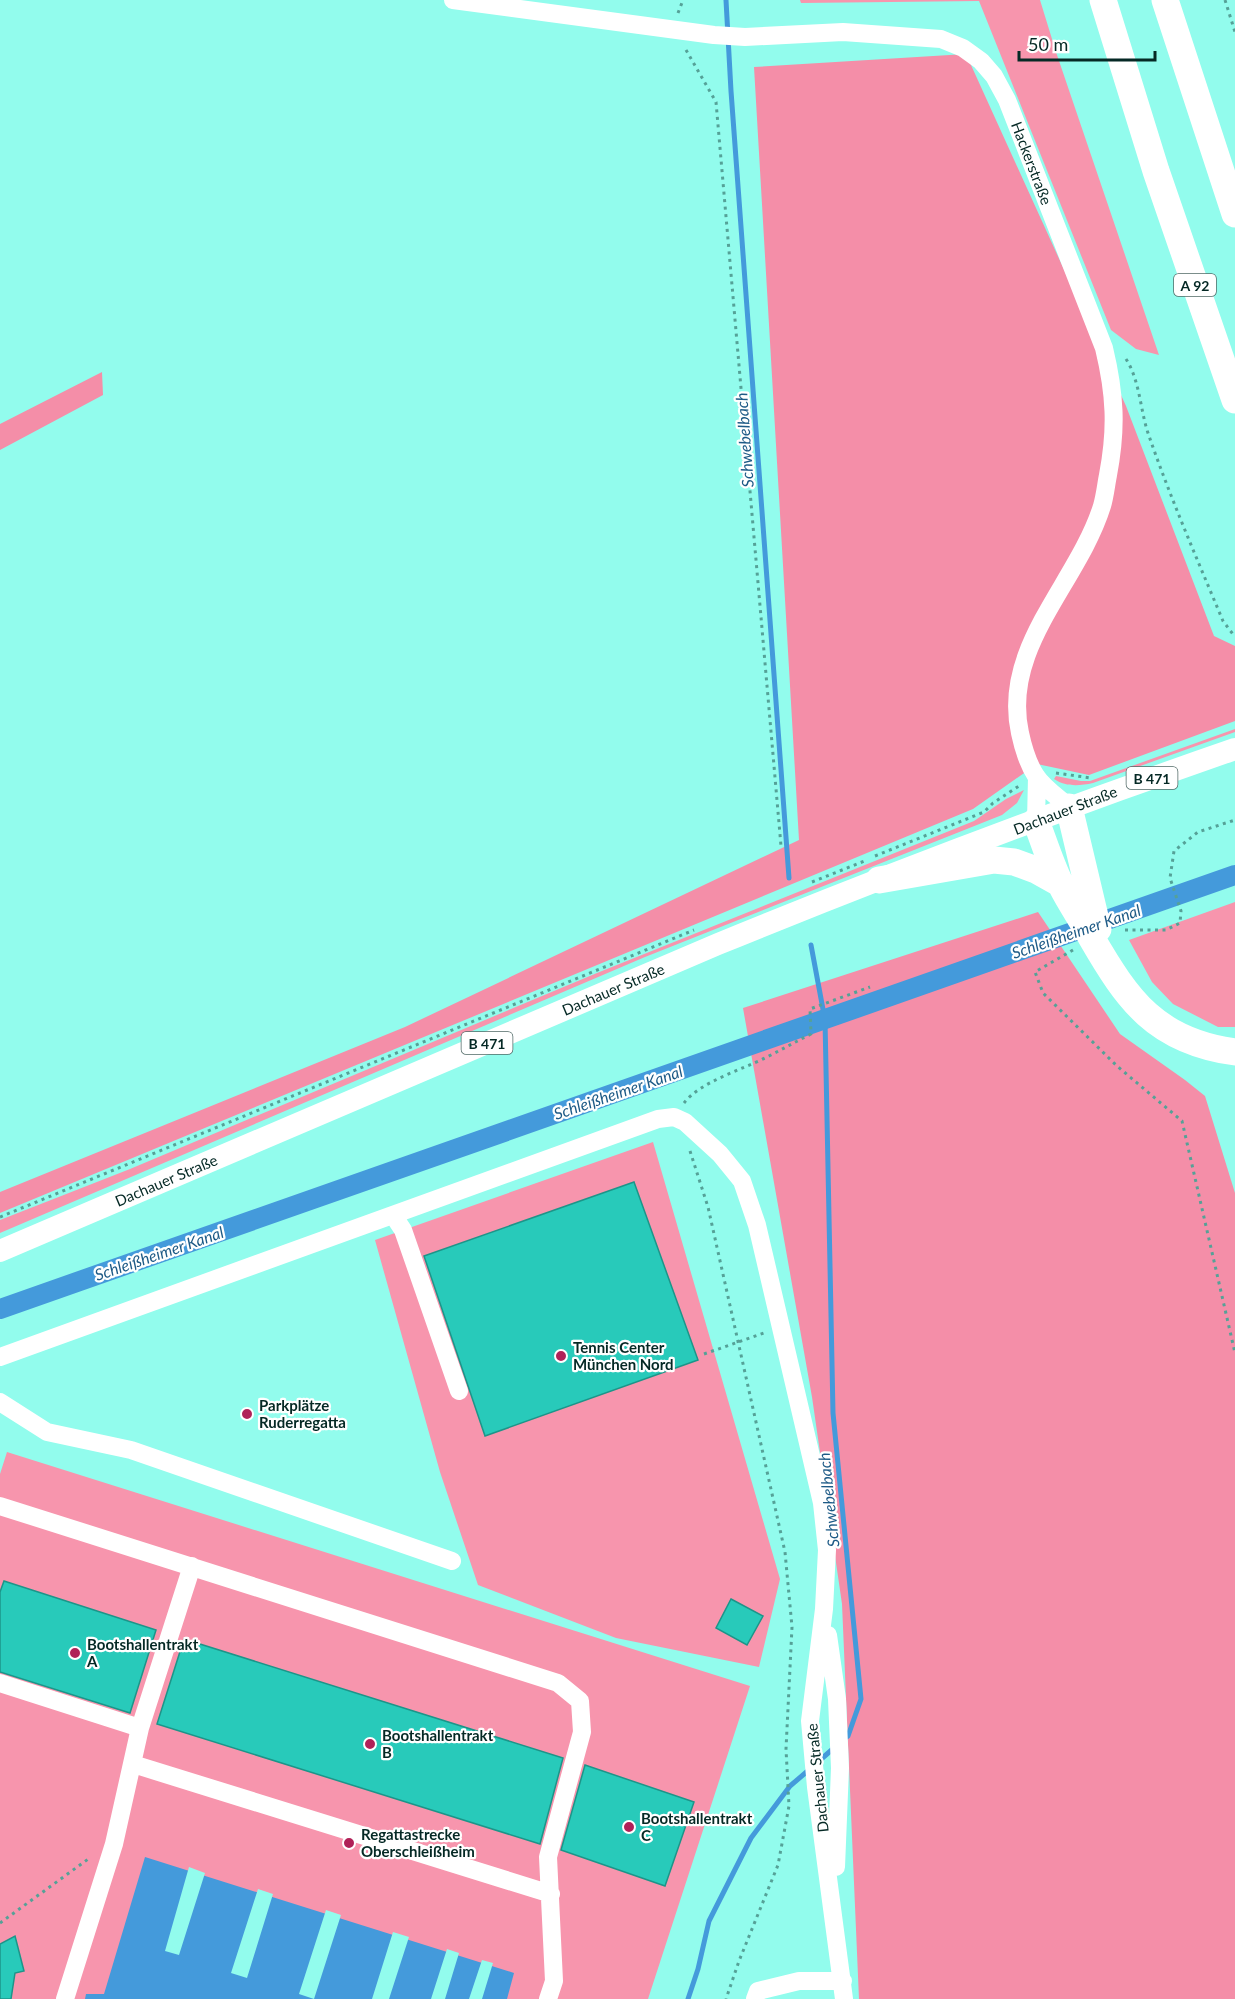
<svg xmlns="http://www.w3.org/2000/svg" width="1235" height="1999" font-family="Lato,sans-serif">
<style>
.green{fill:#f795ad}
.forest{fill:#f48ea8}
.water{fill:#449adb}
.pier{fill:#92fced}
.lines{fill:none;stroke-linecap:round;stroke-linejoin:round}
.stream{stroke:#449adb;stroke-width:5}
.canal{stroke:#449adb;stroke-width:20}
.building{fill:#28caba;stroke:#1c9589;stroke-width:1.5}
.path{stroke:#55a197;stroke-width:3;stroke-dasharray:3 4.5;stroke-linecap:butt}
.minor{stroke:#fff;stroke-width:18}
.major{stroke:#fff;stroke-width:22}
.highway{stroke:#fff;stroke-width:27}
.poi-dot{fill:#b02158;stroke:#fff;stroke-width:2}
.labels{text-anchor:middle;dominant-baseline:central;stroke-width:4.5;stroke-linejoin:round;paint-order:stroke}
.shield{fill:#fff;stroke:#506966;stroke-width:1.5}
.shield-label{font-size:14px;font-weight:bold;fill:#052925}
.street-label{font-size:15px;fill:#052925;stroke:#fff}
.poi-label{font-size:15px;font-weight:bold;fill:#052925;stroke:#fff;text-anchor:start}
.water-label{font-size:16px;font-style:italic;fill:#1d5a86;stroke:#fff}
</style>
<rect width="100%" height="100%" fill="#92fced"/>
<path class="green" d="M800 0H1040L1056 52 1159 355 1136 349 1111 330 979 1 801 3Z
M1235 729V732L1093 783C1079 786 1066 787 1054 779L1056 776 1081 781H1090Z
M1024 790 1017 803 1002 815 645 957 0 1233V1220L130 1169 597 973 974 821 1006 799Z
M1235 902V1027H1218L1173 1004 1152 982 1129 940Z
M653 1142 780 1579 759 1667 616 1638 478 1585 440 1472 375 1240Z
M7 1452 750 1686 648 1999H0V1474Z"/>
<path class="forest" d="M966 54 1126 406 1214 636 1235 646V721L1089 775 1037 764 973 809 0 1213V1192L405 1027 799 840 754 67Z
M102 372 103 395 0 450V424Z
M1038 912 1120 1034 1185 1080 1205 1096 1235 1193V1999H859L842 1604 812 1397 743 1008Z"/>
<path class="water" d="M145 1857 514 1973 507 1999H85L86 1994H104Z"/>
<path class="pier" d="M189 1867 205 1873 179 1955 165 1951Z
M258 1889 273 1894 247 1978 231 1973Z
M326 1910 341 1915 314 1999 299 1994Z
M393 1932 409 1937 389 1999H372Z
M447 1949 459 1953 445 1999H431Z
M482 1960 493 1963 482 1999H469Z"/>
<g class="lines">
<path class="stream" d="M726 0 731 91 789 878
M811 945 825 1020 833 1413 861 1699 848 1736 844 1739
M819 1761 835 1747
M688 1999 698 1969 709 1921 751 1838 790 1786 810 1769"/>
<path class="canal" d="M0 1309 1235 875"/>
</g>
<path class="building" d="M634 1182 698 1360 485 1436 424 1256Z
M4 1581 156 1630 130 1713 0 1672V1592Z
M731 1599 763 1616 747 1645 716 1628Z
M184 1639 563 1758 540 1844 157 1724Z
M585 1765 694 1802 665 1886 561 1850Z
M15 1936 24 1971 15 1973 11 1999H0V1944Z"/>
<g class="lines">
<path class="path" d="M1225 0 1235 32
M678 13 683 0
M686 50 716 102 781 846
M1126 359C1140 381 1140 409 1148 433 1170 497 1197 559 1223 621L1235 637
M1056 773 1091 778
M875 856 984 812 993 803 1019 786
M812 882 867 860
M1125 930H1166L1180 923 1181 911 1170 878 1174 851 1198 832 1235 820
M1073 950 1035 972 1043 993 1117 1066 1182 1121 1235 1353
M684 1103C700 1082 741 1070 765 1058 781 1050 795 1042 811 1034L810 1009 870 987
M690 1151 708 1207 785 1552 792 1627 786 1749 789 1806 778 1865 739 1961 726 1999
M0 1217 694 930
M704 1354 764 1333
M0 1923 91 1857"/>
<path class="minor" d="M453 0 714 35 745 37 843 32 941 39 963 48 981 61 994 76 1007 100 1104 348C1115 394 1117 428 1108 475 1106 485 1105 496 1102 506 1078 583 1001 647 1020 733 1023 747 1028 764 1036 776 1044 788 1059 798 1069 807
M1036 821 1037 777
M393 1215 403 1230 459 1391
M0 1357 658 1119 674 1117 685 1122 720 1154 742 1181 757 1225 822 1503 827 1550 824 1609 810 1721 816 1787 844 1999
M0 1402 47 1432 131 1450 452 1561
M0 1506 558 1683 580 1701 582 1732 548 1857 554 1981 548 1999
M828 1635 837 1699 840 1768 836 1867
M0 1683 140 1728
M133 1764 551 1894
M65 1999 114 1844 140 1728 192 1566
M755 1999 758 1991 799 1981H843"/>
<path class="major" d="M0 1251 718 944C889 874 1061 809 1235 749"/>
<path class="highway" d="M1103 0 1156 171 1235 400
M1165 0 1235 214
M1069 807 1098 929
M1036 821C1044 842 1051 865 1061 885 1070 903 1082 920 1091 937 1128 1001 1156 1041 1235 1052
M879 880 994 860 1014 862 1036 870 1061 884"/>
</g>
<g class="poi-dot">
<circle cx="561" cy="1356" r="6"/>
<circle cx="247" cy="1414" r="6"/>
<circle cx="75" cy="1653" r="6"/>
<circle cx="370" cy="1744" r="6"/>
<circle cx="629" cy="1827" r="6"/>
<circle cx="349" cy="1843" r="6"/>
</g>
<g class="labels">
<g class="shield">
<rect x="1174" y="274" width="42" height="22" rx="4.5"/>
<rect x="1126.5" y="767" width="51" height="22" rx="4.5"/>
<rect x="461.5" y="1032" width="51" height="22" rx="4.5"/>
</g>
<g class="shield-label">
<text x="1195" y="285">A 92</text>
<text x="1152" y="778">B 471</text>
<text x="487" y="1043">B 471</text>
</g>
<g class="street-label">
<text transform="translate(1032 163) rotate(69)">Hackerstraße</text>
<text transform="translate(1065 810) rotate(-21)">Dachauer Straße</text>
<text transform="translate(613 989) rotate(-23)">Dachauer Straße</text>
<text transform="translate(166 1180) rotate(-23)">Dachauer Straße</text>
<text transform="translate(817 1778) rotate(-96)">Dachauer Straße</text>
</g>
<g class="poi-label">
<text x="573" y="1347">Tennis Center<tspan x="573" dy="17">München Nord</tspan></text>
<text x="259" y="1405">Parkplätze<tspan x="259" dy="17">Ruderregatta</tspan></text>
<text x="87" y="1644">Bootshallentrakt<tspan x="87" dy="17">A</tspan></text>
<text x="382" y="1735">Bootshallentrakt<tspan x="382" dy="17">B</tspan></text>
<text x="641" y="1818">Bootshallentrakt<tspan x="641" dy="17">C</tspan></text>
<text x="361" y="1834">Regattastrecke<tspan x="361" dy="17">Oberschleißheim</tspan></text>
</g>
<g class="water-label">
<text transform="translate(744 440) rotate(-94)">Schwebelbach</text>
<text transform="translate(1076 931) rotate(-19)">Schleißheimer Kanal</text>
<text transform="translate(618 1092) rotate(-19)">Schleißheimer Kanal</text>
<text transform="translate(159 1253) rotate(-19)">Schleißheimer Kanal</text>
<text transform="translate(828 1500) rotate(-96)">Schwebelbach</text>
</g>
</g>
<path d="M1019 51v9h136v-9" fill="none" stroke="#052925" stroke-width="3"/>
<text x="1028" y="51" font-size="18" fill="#052925" stroke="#ffffff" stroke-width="4.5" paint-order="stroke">50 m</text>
</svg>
